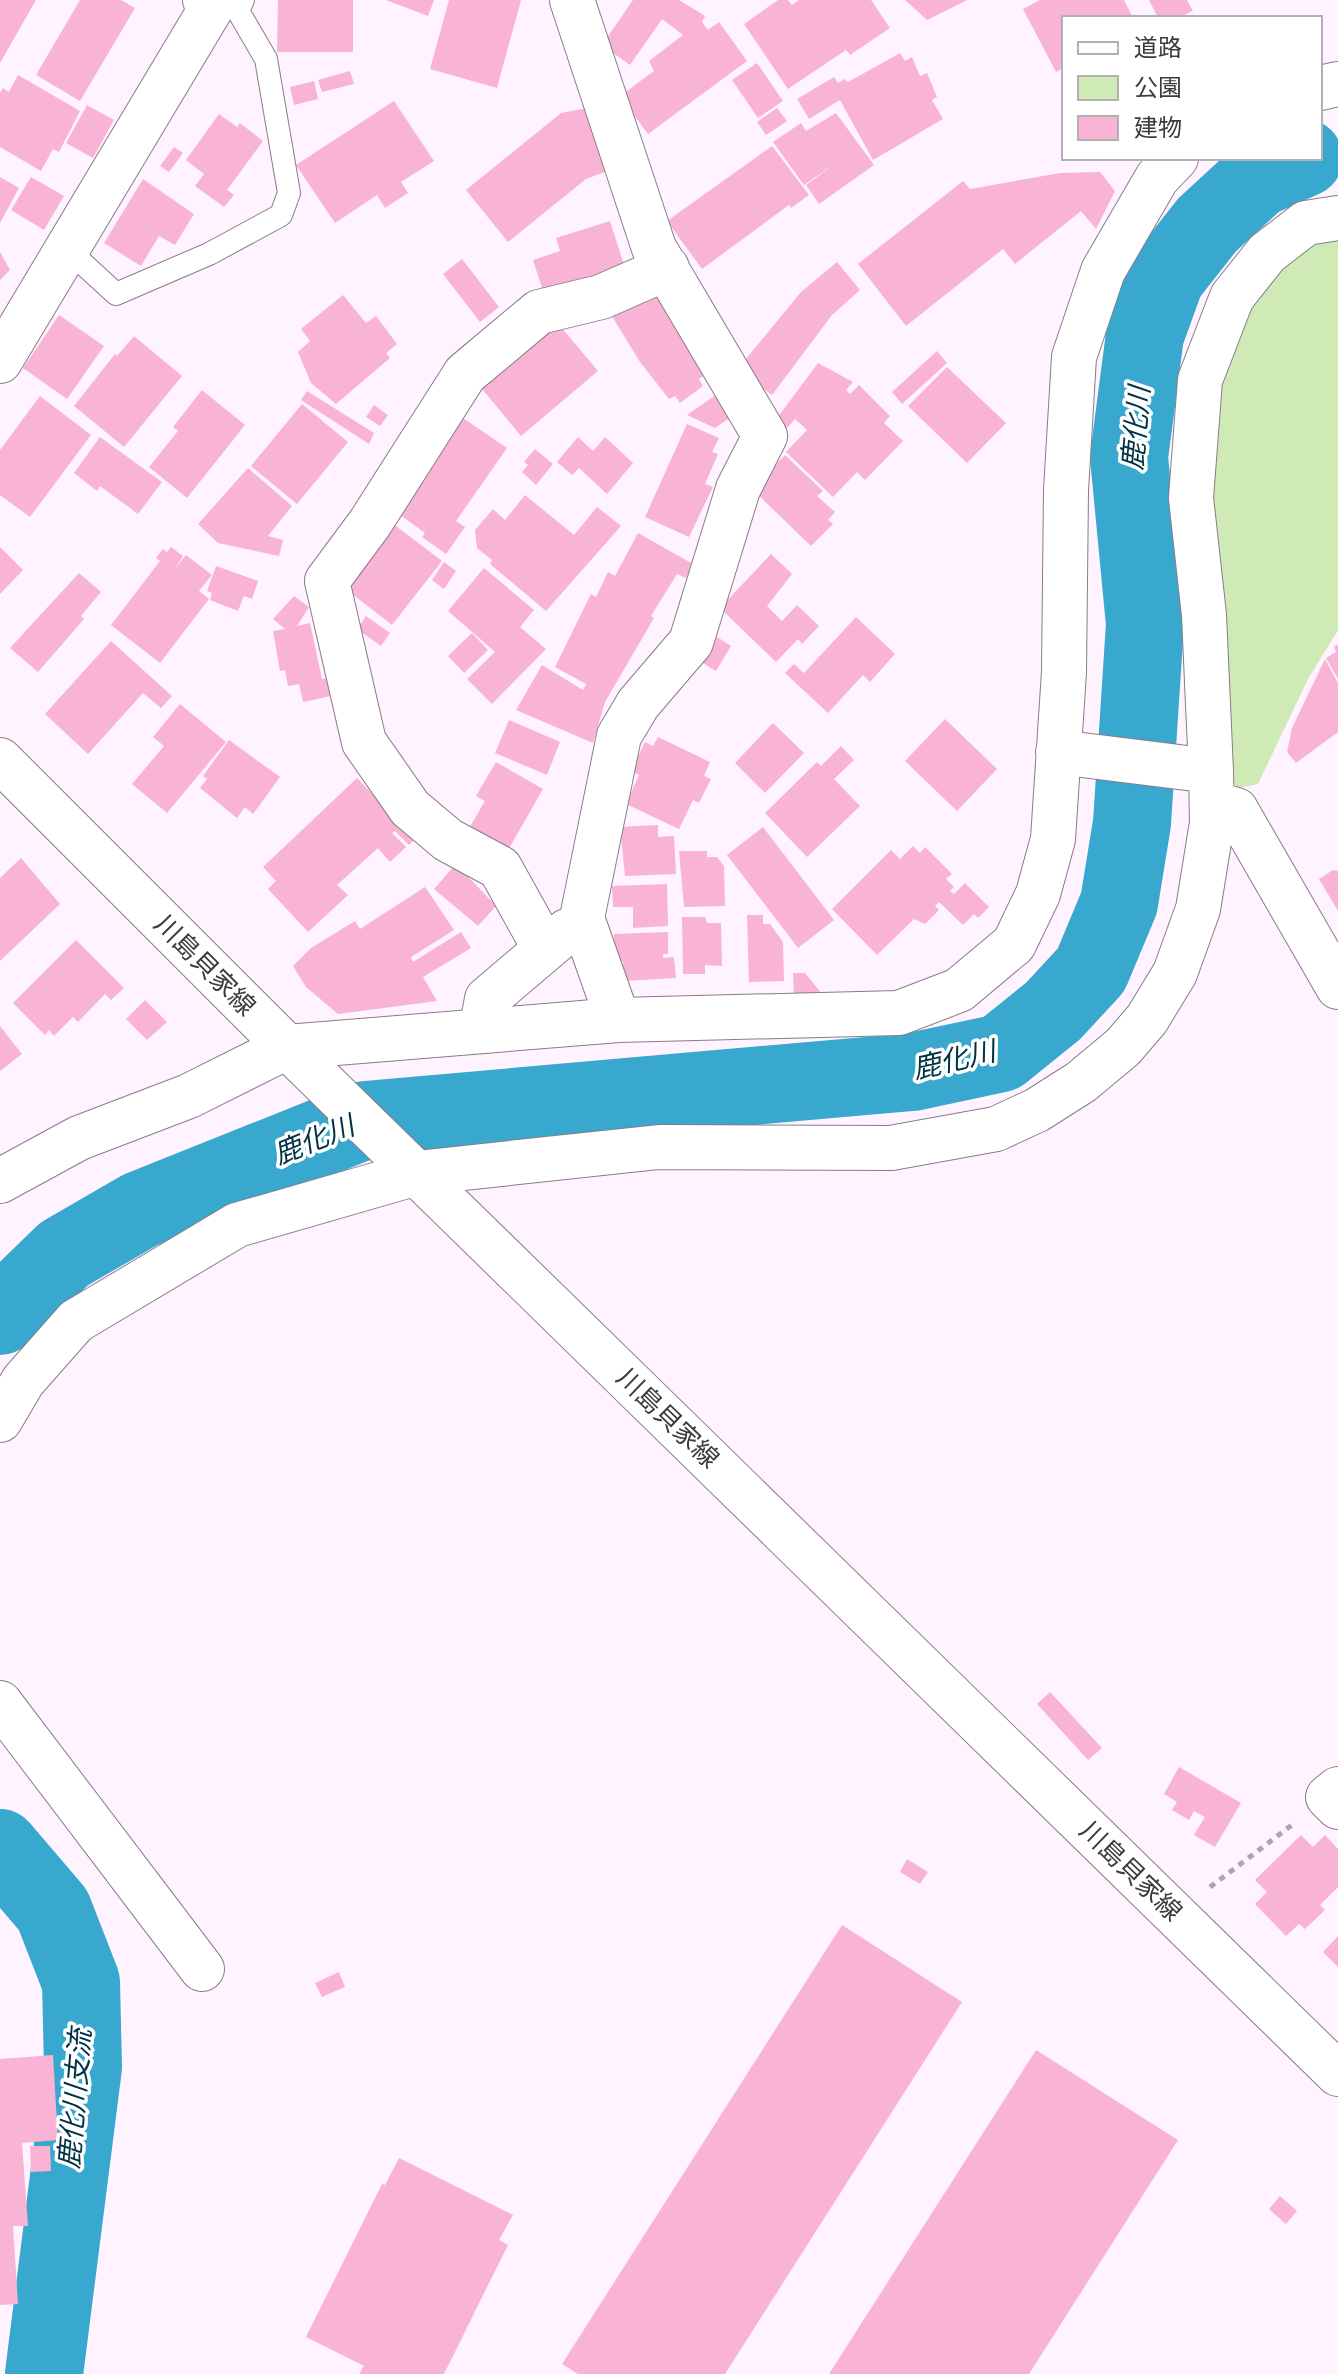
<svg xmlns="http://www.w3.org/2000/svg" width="1338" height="2374" font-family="'Roboto Condensed','Noto Sans JP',sans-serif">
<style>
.green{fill:#cfeab4}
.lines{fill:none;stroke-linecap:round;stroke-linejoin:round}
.river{stroke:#38a8cf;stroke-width:78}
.building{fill:#f8b3d5}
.lane-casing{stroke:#887c88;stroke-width:24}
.street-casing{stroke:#887c88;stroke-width:46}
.secondary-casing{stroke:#887c88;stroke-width:46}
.path{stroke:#ada4ad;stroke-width:5;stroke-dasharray:6 6;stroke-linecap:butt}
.lane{stroke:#fff;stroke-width:22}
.street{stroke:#fff;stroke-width:44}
.secondary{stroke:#fff;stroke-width:44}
.labels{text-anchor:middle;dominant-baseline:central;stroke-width:7;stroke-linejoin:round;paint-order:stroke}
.street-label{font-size:26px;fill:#3e393e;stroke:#fff}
.water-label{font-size:28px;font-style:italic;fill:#003343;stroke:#fff}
</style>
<rect width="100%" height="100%" fill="#fef3fe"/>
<path class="green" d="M1338 228V630L1309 677 1258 784 1239 788 1229 779 1203 409 1275 256Z"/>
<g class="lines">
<path class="river" d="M0 1316 64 1254 140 1210 365 1120 912 1072 1001 1053 1053 1011 1091 970 1119 903 1132 823 1145 624 1129 457 1145 335 1166 277 1207 225 1257 179 1304 158
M0 1848 53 1910 81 1982 83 2067 44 2374"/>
</g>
<path class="building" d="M0 0H36L0 63Z
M80 0H121L135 8 80 101 36 75Z
M278 0H353V52H277Z
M386 0H434L428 16Z
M449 0H521L497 88 430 69Z
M633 0H679L705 16 702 22 708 30 719 22 747 61 648 134 620 96 654 71 649 61 683 35 662 19 630 65 602 45Z
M778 0H788L792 5 799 0H871L890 28 850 55 846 50 788 89 744 24Z
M905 0H967L927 20Z
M1040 0H1124L1133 18H1064V68L1056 72 1023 9Z
M1149 0H1187L1193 11 1178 18H1158Z
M900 53 905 61 912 57 920 76 927 73 937 97 932 100 943 119 873 160 840 100 809 119 797 99 834 77 838 83 845 79 848 82Z
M757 63 783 101 758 118 732 80Z
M350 71 354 84 322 92 318 80Z
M18 75 80 111 59 152 53 149 41 171 0 147V93L3 88 9 92Z
M314 81 318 99 294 105 290 87Z
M394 101 434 161 401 182 408 193 385 208 377 195 335 223 296 165Z
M87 105 114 120 93 158 66 143Z
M587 108 607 171 586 179 508 242 466 190 561 113Z
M777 108 787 121 766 135 757 122Z
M836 113 874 165 819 204 806 185 837 162 804 185 773 142 801 123 806 131Z
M219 114 237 127 240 123 263 141 227 190 234 195 224 207 195 186 204 174 186 160Z
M772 146 809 195 791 208 789 205 702 269 667 221Z
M174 147 183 153 169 172 160 166Z
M1100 172 1115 191 1096 229 1081 211 1015 264 1003 249 906 326 858 264 963 181 970 189 1060 173Z
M0 177 19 188 0 223Z
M31 177 64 196 44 230 11 210Z
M143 179 194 214 175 245 159 236 141 266 104 243Z
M610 221 625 268 544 294 533 260 560 251 556 238Z
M0 252 10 270 0 280Z
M462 259 499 307 480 322 443 274Z
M837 262 860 290 832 315 772 395 737 370 801 292Z
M652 284 712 370 699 379 703 386 680 403 675 396 669 399 640 362 610 313Z
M343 295 366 323 376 316 397 344 386 353 390 358 336 404 311 383 298 352 310 341 301 329Z
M59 315 104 346 67 399 23 368Z
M555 320 598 371 521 436 478 384Z
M134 336 182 376 124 447 74 406 115 354 117 356Z
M937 351 947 363 902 404 892 392Z
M818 363 853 382 846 390 850 394 859 385 890 416 884 423 903 441 865 480 857 472 833 497 786 452 807 430 795 419 785 430 775 421Z
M947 367 1006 423 967 463 908 406Z
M202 390 245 425 187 498 149 467 178 431 173 427Z
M307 391 374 433 369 444 301 400Z
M720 392 735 414 715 428 687 415Z
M40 396 91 435 30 517 0 495V450Z
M302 404 348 442 297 504 251 466Z
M374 405 388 415 380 426 366 417Z
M457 414 507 448 456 521 465 527 446 554 422 537 425 533 392 509Z
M687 424 719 438 712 452 718 454 705 484 713 487 689 537 645 517Z
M100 437 162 482 138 514 100 486 97 491 74 473Z
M578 437 593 451 605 437 633 463 607 494 579 468 572 475 557 462Z
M535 449 553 464 536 485 522 472 528 465 524 462Z
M785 455 823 491 817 496 835 512 828 520 833 524 811 546 752 489Z
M248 468 292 506 268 536 283 540 279 556 218 543 198 524Z
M525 495 574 535 597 507 621 526 546 611 490 564 492 560 477 548 475 530 493 509 505 520Z
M392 523 442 561 392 625 343 587Z
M638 533 693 564 686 578 677 574 651 616 654 618 605 702 593 743 516 710 542 665 583 690 586 684 555 667 591 594 596 597 608 572 615 576Z
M0 547 23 570 0 594Z
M171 547 183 556 173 571 186 555 212 575 199 591 209 599 160 663 111 625 160 561 156 558 163 549 167 552Z
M771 554 792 574 767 606 782 621 797 605 819 626 802 644 798 639 776 662 720 608Z
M444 562 456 571 444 589 432 580Z
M216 566 258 581 252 599 244 596 238 611 210 600 212 593 207 591Z
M484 568 534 610 520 627 546 649 492 704 467 679 495 652 448 611Z
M79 573 101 592 81 616 84 619 38 672 10 648Z
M294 596 309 607 297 626 310 623 322 679 328 678 331 696 303 702 299 684 288 686 285 670 280 671 273 631 285 629 273 619Z
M366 616 390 633 381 646 357 629Z
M856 617 895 654 870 682 863 675 828 713 785 673 794 664 804 673Z
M472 633 488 650 464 673 448 656Z
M717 637 731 646 716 671 701 662Z
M111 641 172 696 161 708 143 693 88 754 45 714Z
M1338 644V679L1326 658 1336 652 1334 647Z
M1325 659 1338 683V732L1296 763 1287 752 1292 728Z
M180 704 226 742 167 813 132 784 164 746 153 737Z
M945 719 997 769 957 811 905 761Z
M509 720 560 742 547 775 495 753Z
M773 723 804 753 765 793 735 763Z
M658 737 710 762 704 776 711 779 699 803 693 800 679 829 626 804 639 775 631 771 645 742 653 746Z
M229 740 280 777 253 814 245 807 237 818 200 788 207 779 203 776Z
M841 746 854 760 834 779 860 806 807 857 765 813 817 762 821 766Z
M496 762 543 789 507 852 468 830 485 801 476 796Z
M357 778 415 839 409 845 395 831 392 833 406 847 390 862 378 848 337 885 348 895 308 932 268 889 276 881 263 867Z
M658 825V837L674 836 676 874 625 876 620 827Z
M763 827 834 920 798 948 727 855Z
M913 846 920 853 925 847 952 874 946 879 954 887 950 891 954 894 965 883 989 907 978 918 974 914 963 925 939 902 935 906 939 910 925 924 914 919 877 955 832 909 891 850 900 859Z
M679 851H707V857H717L724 866 725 906 684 907Z
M21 858 60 904 0 961V878Z
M456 864 496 906 478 926 434 889Z
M1333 870 1338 871V911L1319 879Z
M667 884 668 926 633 928V907H613L612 886Z
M425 887 454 930 411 957 413 962 461 932 471 948 423 977 437 1001 338 1014 306 987 293 966 311 948 355 921 360 929Z
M747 915H763V924H770L783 942 784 981 749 982Z
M682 917H705L707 923H721L722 966 705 965V974H683Z
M668 932V954H663V958L674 957 676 978 624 981 623 961H614V934Z
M76 940 124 988 111 1000 105 994 78 1022 73 1017 54 1036 49 1030 45 1035 13 1003Z
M793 973H805L822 994 794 995Z
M145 1000 167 1022 147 1040 126 1019Z
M0 1026 22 1054 0 1071Z
M1050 1692 1102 1748 1088 1760 1037 1704Z
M1179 1767 1241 1803 1215 1847 1194 1835 1205 1817 1194 1811 1189 1820 1172 1810 1177 1802 1164 1794Z
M1301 1835 1313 1847 1325 1835 1338 1849V1887L1320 1905 1325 1910 1305 1929 1299 1924 1286 1936 1255 1904 1267 1892 1255 1880Z
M907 1859 928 1872 920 1884 900 1872Z
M842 1925 962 2002 725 2374H578L562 2364Z
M1338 1936V1967L1323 1952Z
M339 1972 345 1987 322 1997 315 1983Z
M1036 2050 1178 2140 1029 2374H829Z
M53 2055 58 2140 22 2143 28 2226H13L18 2304 0 2305V2059Z
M30 2146H50L51 2171 31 2172Z
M399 2158 513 2215 499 2240 508 2245 444 2374H359L364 2366 306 2337 382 2184 385 2185Z
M1280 2196 1297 2211 1286 2224 1269 2209Z"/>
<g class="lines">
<g class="lane-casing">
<path id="lane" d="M68 250 116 294 209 254 281 215 289 193 266 59 238 11 243 0"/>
</g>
<g class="street-casing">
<path id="street" d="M572 0 654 248 765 436 738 489 691 642 638 704 619 736 582 918 618 1020
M1320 88 1338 84
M0 361 213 5 205 0
M1211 771 1204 615 1191 498 1200 380 1232 297 1267 253 1306 223 1338 218
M1213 803 1236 810 1338 987
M545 949 500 868 448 840 410 808 364 742 327 581 370 523 465 374 539 312 601 297 667 268
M481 1031 487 999 567 931
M0 1181 79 1138 189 1096 287 1047 618 1020 899 1013 959 990 1014 944 1038 894 1053 839 1064 672 1066 490 1074 357 1103 271 1157 178 1176 158
M0 1420 23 1381 76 1321 237 1225 417 1173 659 1147 891 1148 996 1129 1037 1110 1081 1082 1123 1047 1147 1019 1175 973 1198 909 1212 823 1211 771 1058 752
M0 1703 202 1969
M1338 1789 1328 1797 1338 1807"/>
</g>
<g class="secondary-casing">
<path id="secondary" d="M0 760 287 1047 1338 2074"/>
</g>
<path class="path" d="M1210 1887 1296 1822"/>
<use href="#lane" class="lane"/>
<use href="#street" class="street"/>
<use href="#secondary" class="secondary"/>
</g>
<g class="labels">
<g class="street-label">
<text transform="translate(205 965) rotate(45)">川島貝家線</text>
<text transform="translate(668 1418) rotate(44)">川島貝家線</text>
<text transform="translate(1131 1871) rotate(44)">川島貝家線</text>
</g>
<g class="water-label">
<text transform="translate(1136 428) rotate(-85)">鹿化川</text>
<text transform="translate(954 1060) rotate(-13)">鹿化川</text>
<text transform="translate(314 1140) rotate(-22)">鹿化川</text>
<text transform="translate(75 2099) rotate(-85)">鹿化川支流</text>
</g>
</g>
<rect x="1062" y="16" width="260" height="144" fill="#ffffff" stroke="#b2b0b2" stroke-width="2"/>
<rect x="1078" y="42" width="40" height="12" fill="#ffffff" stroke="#b2b0b2" stroke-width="2"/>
<text x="1134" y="56" font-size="24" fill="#3e393e">道路</text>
<rect x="1078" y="76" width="40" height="24" fill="#cfeab4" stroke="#b2b0b2" stroke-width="2"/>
<text x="1134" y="96" font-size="24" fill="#3e393e">公園</text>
<rect x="1078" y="116" width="40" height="24" fill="#f8b3d5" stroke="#b2b0b2" stroke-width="2"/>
<text x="1134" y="136" font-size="24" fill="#3e393e">建物</text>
</svg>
